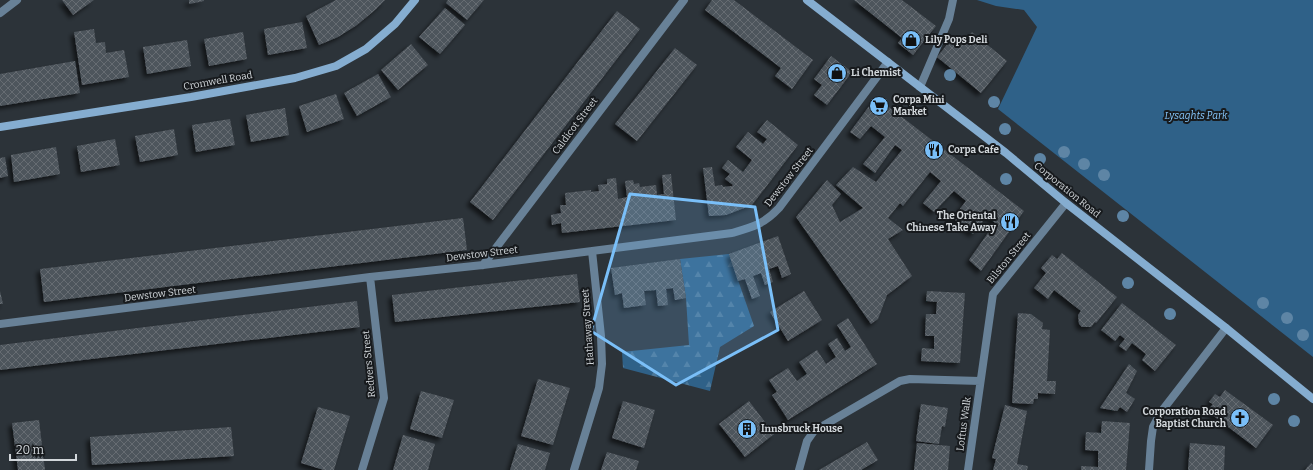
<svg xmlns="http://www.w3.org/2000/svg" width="1313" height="470" font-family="Bitter,serif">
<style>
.green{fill:#2f6188}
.forest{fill:url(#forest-firs)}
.building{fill:url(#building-cross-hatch);filter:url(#shadow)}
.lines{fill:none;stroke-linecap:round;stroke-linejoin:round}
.lane{stroke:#688197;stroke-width:8}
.street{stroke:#688197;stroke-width:8}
.secondary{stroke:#85add0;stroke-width:8}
.tree{fill:#5e85a5}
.marked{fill:#7abff8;fill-opacity:0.2;stroke:#7abff8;stroke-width:3;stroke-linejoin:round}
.labels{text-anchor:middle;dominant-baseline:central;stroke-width:4;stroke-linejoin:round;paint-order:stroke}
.poi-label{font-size:10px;font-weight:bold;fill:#d2d7db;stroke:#171a1d;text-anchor:start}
.street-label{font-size:10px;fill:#d2d7db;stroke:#171a1d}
.park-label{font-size:10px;font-style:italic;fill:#87c8fe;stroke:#171a1d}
</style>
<defs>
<pattern id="forest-firs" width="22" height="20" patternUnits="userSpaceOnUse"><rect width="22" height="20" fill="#2f6188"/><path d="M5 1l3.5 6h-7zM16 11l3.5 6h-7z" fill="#4c7798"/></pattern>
<pattern id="building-cross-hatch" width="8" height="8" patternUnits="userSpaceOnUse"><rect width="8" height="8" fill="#4d545b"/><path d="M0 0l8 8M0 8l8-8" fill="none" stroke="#666c72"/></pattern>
<filter id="shadow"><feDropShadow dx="-3.5" dy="3.5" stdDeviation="2" flood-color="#0009"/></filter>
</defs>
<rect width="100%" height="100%" fill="#2c3339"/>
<path class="green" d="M977 0H1313V357L998 109 1037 27 1024 10 996 6Z"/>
<path class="forest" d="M729 254 754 326 720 347 710 391 623 368 622 352 689 345 686 298 680 259Z"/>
<path class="building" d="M62 0H94L73 15Z
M189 0H204V1L189 4Z
M336 0H385L375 10 357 25 338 37 319 45 306 16Z
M448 0H484L467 20 446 3Z
M712 0H734L813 60 792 89 775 76 781 68 705 10Z
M854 0H902L936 26 913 55 898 43 902 38Z
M445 8 465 25 440 54 419 37Z
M617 11 640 29 493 220 470 202Z
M302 22 307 48 268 55 264 29Z
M94 29 96 43 105 42 106 53 124 50 129 77 82 85 74 32Z
M243 32 247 59 209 66 204 39Z
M972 32 1007 61 981 93 937 57 955 35 964 42Z
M187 40 191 66 147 74 143 47Z
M411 44 428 65 398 90 381 70Z
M675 48 697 65 637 141 615 124Z
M831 56 852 72 827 105 814 95 822 85 814 79Z
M75 61 80 93 0 106V74Z
M378 74 391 97 357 116 344 93Z
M336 94 344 119 307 132 299 106Z
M876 97 1024 211 981 271 969 260 995 223 987 216 973 234 961 225 953 218 966 201 954 191 934 212 923 203 941 181 930 172 903 206 900 203 888 218 903 230 888 239 912 276 887 295 878 319 871 324 796 217 827 180 841 194 832 205 840 222 863 208 836 185 853 167 876 182 902 150 895 145 875 173 863 164 885 137 871 126 860 139 850 132Z
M285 108 289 135 251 142 246 115Z
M230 119 235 145 196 152 192 125Z
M767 120 798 145 752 205 726 215 709 216 703 168 712 167 715 186 722 185 723 187 732 186 733 185 725 179 730 174 722 168 728 160 743 172 752 160 736 147 748 132 763 144 767 139 757 132Z
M174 129 178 155 140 162 135 136Z
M115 139 120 165 81 172 77 146Z
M56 147 60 174 14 182 11 155Z
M5 157 8 176 0 178V158Z
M671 174 676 220 562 233 561 223 552 225 551 215 561 213 560 205H566L565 193 591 190V192L599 191 598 185 607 184V179L616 178 618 199 627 197 625 181 633 180 634 184 639 183 640 187 656 185 657 195 664 194 662 175Z
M463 218 467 250 44 302 40 269Z
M778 236 791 274 782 278 778 266 769 269 773 282 765 285 761 273 753 276 760 296 752 299 745 279 738 281 729 254Z
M1062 253 1117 297 1096 323 1095 322 1091 327H1082L1079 324 1078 315 1081 311 1054 290 1048 299 1034 288 1046 273 1041 268 1052 255 1057 259Z
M680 259 686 298 675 300 673 288 666 289 668 305 658 306 656 290 644 291 646 305 624 308 622 293 615 295 611 268Z
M577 274 580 302 395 322 392 295Z
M0 291 3 304H0Z
M804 291 822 320 788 341 770 312Z
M927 291 965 293 960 363 921 361 922 348 934 349V336H925L926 314H936L937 302 926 301Z
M357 301 360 327 0 370V345Z
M1122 303 1176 345 1155 371 1142 360 1146 354 1132 343 1126 351 1119 346 1125 339 1120 335 1115 341 1101 330Z
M1018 313 1031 314 1043 323 1042 329 1050 330 1047 381H1056L1055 394 1038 393V399H1034L1033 404 1012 403Z
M848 318 877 364 788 420 772 395 777 392 769 380 788 368 797 381 801 378 807 374 799 362 817 350 826 364 836 357 828 344 837 338 845 351 851 347 837 325Z
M1129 364 1137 371 1126 393 1135 399 1127 412 1120 407 1117 411 1100 408Z
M538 379 570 388 553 445 521 436Z
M1225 390 1273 425 1256 448 1207 411 1213 404 1209 402 1215 394 1220 397Z
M421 391 454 400 442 438 410 429Z
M623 401 655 410 644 448 612 438Z
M749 401 774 434 745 457 719 424Z
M921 404 948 408 945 427 942 426 939 444 916 441Z
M1005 405 1027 411 1017 464 1028 466 1027 470H993L996 459 992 458Z
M318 407 350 416 334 470H324L301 463Z
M39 420 45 470H18L12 423Z
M1102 421 1130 423 1126 470H1081V466L1098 467V451L1085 450 1086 432 1101 433Z
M231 427 234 456 92 465 90 437Z
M403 435 435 444 428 470H393Z
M867 442 878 460 861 470H819Z
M917 443 950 446 948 470H914Z
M1190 443 1225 446 1224 470H1188Z
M518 444 550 453 545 470H510Z
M607 452 639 461 636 470H601Z
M1311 463 1313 465V470H1305Z"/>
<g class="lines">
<path class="lane" d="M920 87 949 19 953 0"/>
<path class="street" d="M0 13 17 0
M483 265 684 0
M0 324 370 277 483 265 732 233C753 227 764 224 779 208L888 62
M362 470 384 398 370 277
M574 470 593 408 599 388 602 364 601 336 592 251
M799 470 807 441 814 431 900 381 910 379 980 381
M968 470 993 294 1066 203
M1149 470 1151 441 1153 427 1161 412 1226 328"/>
<path class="secondary" d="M807 0 1006 153 1066 203 1226 328 1313 399
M0 127 191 97 295 78 336 66 366 49 395 24 415 0"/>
</g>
<g class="tree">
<circle cx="950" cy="75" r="6"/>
<circle cx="994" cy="102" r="6"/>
<circle cx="1005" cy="129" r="6"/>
<circle cx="1064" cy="152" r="6"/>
<circle cx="1040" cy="159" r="6"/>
<circle cx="1084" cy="164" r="6"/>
<circle cx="1104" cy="175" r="6"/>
<circle cx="1006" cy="179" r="6"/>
<circle cx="1123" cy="216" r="6"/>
<circle cx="1128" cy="283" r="6"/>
<circle cx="1263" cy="303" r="6"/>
<circle cx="1170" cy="314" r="6"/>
<circle cx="1287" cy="318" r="6"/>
<circle cx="1303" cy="335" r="6"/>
<circle cx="1274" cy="399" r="6"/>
<circle cx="1294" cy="421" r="6"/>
</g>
<path class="marked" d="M630 194 755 207 778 330 676 385 591 331Z"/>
<defs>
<g id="shop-disc" transform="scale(1)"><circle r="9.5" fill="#7abff8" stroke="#171a1d"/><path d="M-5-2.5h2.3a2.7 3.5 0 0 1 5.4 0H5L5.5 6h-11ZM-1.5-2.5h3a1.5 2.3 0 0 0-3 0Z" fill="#111"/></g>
<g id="supermarket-disc" transform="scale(1)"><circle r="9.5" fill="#7abff8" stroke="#171a1d"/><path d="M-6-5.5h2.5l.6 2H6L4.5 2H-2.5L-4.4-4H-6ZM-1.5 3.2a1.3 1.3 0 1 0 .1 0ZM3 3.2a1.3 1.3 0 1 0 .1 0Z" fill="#111"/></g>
<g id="restaurant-disc" transform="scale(1)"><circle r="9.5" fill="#7abff8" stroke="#171a1d"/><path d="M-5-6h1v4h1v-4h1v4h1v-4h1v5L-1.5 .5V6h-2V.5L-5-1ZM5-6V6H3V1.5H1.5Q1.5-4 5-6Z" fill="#111"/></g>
<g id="church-disc" transform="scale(1)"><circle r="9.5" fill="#7abff8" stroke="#171a1d"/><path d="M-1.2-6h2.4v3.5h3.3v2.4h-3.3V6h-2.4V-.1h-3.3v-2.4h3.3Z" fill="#111"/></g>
<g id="building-disc" transform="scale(1)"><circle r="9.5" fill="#7abff8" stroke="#171a1d"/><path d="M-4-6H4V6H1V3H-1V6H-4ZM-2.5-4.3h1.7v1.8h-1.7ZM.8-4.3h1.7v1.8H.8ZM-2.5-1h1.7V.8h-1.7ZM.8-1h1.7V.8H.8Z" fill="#111"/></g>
</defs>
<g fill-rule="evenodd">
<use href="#shop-disc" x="911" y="40"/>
<use href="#shop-disc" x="837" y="73"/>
<use href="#supermarket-disc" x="879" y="106"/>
<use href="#restaurant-disc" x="934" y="150"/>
<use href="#restaurant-disc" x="1010" y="222"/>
<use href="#church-disc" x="1240" y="418"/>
<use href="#building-disc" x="747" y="429"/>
</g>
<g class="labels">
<g class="poi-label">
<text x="925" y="40">Lily Pops Deli</text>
<text x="851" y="73">Li Chemist</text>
<text x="893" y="100">Corpa Mini<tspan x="893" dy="12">Market</tspan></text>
<text x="948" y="150">Corpa Cafe</text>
<text x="996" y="216" text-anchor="end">The Oriental<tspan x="996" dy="12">Chinese Take Away</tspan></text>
<text x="1226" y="412" text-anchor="end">Corporation Road<tspan x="1226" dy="12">Baptist Church</tspan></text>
<text x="761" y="429">Innsbruck House</text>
</g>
<g class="street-label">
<text transform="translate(218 81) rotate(-10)">Cromwell Road</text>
<text transform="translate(575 126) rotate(-53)">Caldicot Street</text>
<text transform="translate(789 177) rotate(-52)">Dewstow Street</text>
<text transform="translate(1067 190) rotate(39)">Corporation Road</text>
<text transform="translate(482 254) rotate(-7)">Dewstow Street</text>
<text transform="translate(1009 258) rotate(-51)">Bilston Street</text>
<text transform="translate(160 294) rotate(-7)">Dewstow Street</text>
<text transform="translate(588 327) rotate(-94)">Hathaway Street</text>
<text transform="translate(369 364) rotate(-95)">Redvers Street</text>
<text transform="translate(964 424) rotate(-82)">Loftus Walk</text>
</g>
<g class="park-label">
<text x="1196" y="116">Lysaghts Park</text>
</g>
</g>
<path d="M10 454v6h66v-6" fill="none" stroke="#d2d7db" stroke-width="2"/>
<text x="16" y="454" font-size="12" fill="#d2d7db" stroke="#171a1d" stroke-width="3" paint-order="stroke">20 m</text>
</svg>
